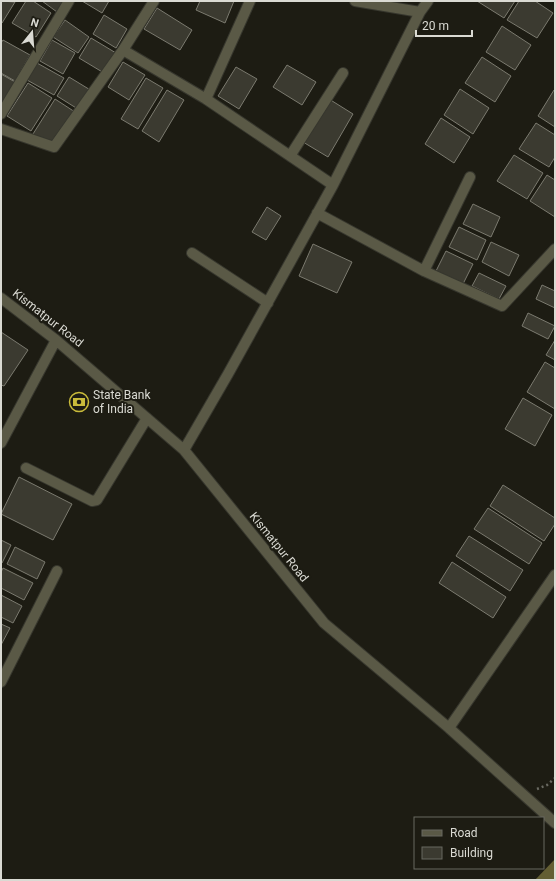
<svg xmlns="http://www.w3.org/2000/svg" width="556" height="881" font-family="Roboto,sans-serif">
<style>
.water{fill:#635e33}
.building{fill:#3b3a30;stroke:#7b7a6f}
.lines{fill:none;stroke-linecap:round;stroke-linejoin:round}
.minor-casing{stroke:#37372e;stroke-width:12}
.path{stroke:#6a6a62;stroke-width:2.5;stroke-dasharray:2 3;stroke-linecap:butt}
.minor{stroke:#5a5946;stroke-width:10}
.labels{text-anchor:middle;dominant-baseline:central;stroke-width:4;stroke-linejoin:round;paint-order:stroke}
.street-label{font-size:12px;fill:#dadad3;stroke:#1d1c13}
.poi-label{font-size:12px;fill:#dadad3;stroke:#1d1c13;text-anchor:start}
</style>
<rect width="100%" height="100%" fill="#1d1c13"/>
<path class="water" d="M555 859V880H535Z"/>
<path class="building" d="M1 1 15 2 2 23H1Z
M26 1H33L51 13 36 37 12 23Z
M42 1H64L57 12Z
M82 1H109L102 13Z
M200 1H234L225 23 196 10Z
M477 1H515L504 18Z
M519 1H535L553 13 537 38 507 20Z
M157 8 192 30 180 50 144 29Z
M104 15 127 29 116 48 93 34Z
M65 20 89 37 78 53 53 37Z
M502 26 531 45 515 70 486 52Z
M91 38 116 53 104 73 79 58Z
M3 40 30 55 15 81 1 73V43Z
M52 40 75 53 63 74 40 61Z
M482 57 511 76 495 102 465 83Z
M123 62 145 75 129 100 108 87Z
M37 63 64 78 54 95 27 80Z
M287 65 316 82 302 105 273 87Z
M236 67 257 79 239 109 218 96Z
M1 74 15 82 1 107Z
M69 77 92 91 81 111 57 96Z
M146 78 163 88 138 129 121 119Z
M28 83 52 98 31 131 7 116Z
M460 89 489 108 473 134 444 115Z
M167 90 184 100 159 142 142 131Z
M554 90 555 91V127L538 116Z
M55 99 75 112 54 147 33 134Z
M329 99 353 114 328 157 303 142Z
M441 118 470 137 454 163 425 144Z
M536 123 555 135V157L549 167 519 149Z
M514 155 543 173 527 199 497 181Z
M547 175 555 180V217L530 201Z
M473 204 500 217 491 237 463 224Z
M267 207 281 216 266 240 252 232Z
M459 227 486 240 477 260 449 247Z
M491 242 519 255 509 276 482 262Z
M313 244 352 262 337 293 299 276Z
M446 251 473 264 463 284 436 271Z
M479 273 506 286 499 299 472 286Z
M542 285 555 291V308L536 299Z
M528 313 555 326 548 339 522 326Z
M1 332 28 350 4 386 1 385Z
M555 340V360L546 355Z
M545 362 555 368V409L527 392Z
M523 398 552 415 535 446 505 429Z
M19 477 72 504 53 540 1 514Z
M503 485 555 518V524L544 541 490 506Z
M488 508 542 543 529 564 474 529Z
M469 536 523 570 510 591 456 556Z
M1 540 11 545 2 563 1 562Z
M15 547 45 562 37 579 7 564Z
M452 562 506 597 493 618 439 583Z
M3 568 33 583 24 600 1 588V572Z
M1 595 22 606 13 623 1 617Z
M1 624 10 628 1 645Z"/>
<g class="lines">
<g class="minor-casing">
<path id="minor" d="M355 1 420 12
M123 50 206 99
M1 114 69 1
M1 129 54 147 123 50 154 1
M290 156 343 73
M333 185 420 12 428 1
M317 213 424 271 502 306 555 249
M192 253 268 303
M424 271 470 177
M1 298 56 340 184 450 324 623 449 728 555 823
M1 443 56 340
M184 450 228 374 333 185 206 99 250 1
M26 468 92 501 97 500 147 418
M1 682 57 571
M449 728 555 575"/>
</g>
<path class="path" d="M537 789 547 785 555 778"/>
<use href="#minor" class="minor"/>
</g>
<defs>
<g id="bank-ring" transform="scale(1)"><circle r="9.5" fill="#1d1c13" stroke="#c9bb3b" stroke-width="1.5"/><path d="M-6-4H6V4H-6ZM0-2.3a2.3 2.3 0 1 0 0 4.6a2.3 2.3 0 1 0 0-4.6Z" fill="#c9bb3b"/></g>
</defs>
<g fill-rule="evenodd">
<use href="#bank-ring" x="79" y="402"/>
</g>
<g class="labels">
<g class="street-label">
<text transform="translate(48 318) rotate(38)">Kismatpur Road</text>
<text transform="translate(279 547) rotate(51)">Kismatpur Road</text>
</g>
<g class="poi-label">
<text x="93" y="395">State Bank<tspan x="93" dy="14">of India</tspan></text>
</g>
</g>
<rect width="556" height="881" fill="none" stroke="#dadad3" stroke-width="4"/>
<rect x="414" y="817" width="130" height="52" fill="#1d1c13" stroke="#696860"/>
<rect x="422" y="830" width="20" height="6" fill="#5a5946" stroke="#696860"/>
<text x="450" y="837" font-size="12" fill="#dadad3">Road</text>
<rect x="422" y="847" width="20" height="12" fill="#3b3a30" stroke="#696860"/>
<text x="450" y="857" font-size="12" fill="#dadad3">Building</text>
<g transform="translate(32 32) rotate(17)" stroke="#1d1c13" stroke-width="3" paint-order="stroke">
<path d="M0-3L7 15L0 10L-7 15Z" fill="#dadad3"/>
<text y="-6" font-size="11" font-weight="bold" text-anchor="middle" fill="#dadad3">N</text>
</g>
<path d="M416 30v6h56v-6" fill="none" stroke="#dadad3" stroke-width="2"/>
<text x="422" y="30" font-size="12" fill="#dadad3" stroke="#1d1c13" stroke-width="3" paint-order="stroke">20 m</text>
</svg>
